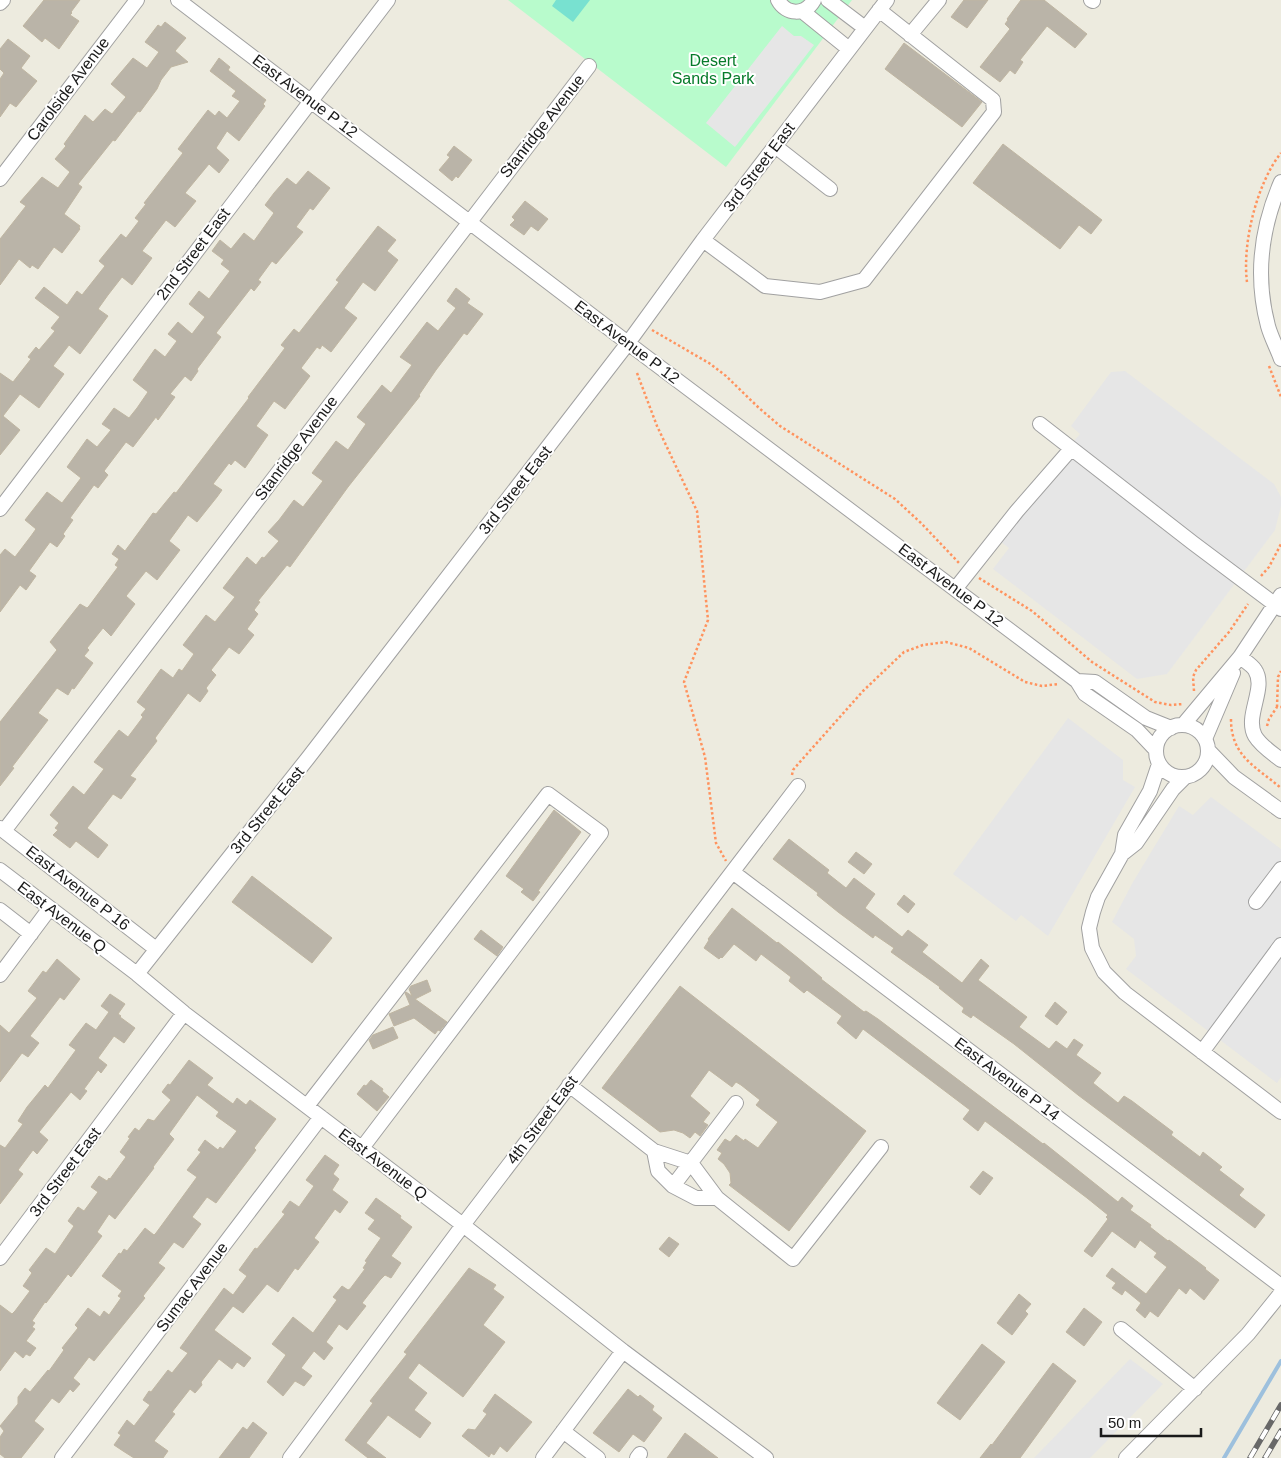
<svg xmlns="http://www.w3.org/2000/svg" width="1281" height="1458" font-family="Arial,sans-serif">
<style>
.park{fill:#b8fbcc}
.pitch{fill:#78e1d0}
.parking{fill:#e6e6e6}
.lines{fill:none;stroke-linecap:round;stroke-linejoin:round}
.stream{stroke:#9dc0dd;stroke-width:4}
.building{fill:#bab4a8;stroke:#bfb5a1}
.minor-casing{stroke:#a1a1a1;stroke-width:16}
.path{stroke:#ff935e;stroke-width:2.5;stroke-dasharray:2.5 2.5;stroke-linecap:butt}
.minor{stroke:#fff;stroke-width:14}
.rail-casing{stroke:#686868;stroke-width:5.5}
.rail{stroke:#fff;stroke-width:4;stroke-dasharray:11;stroke-linecap:butt}
.labels{text-anchor:middle;dominant-baseline:central;stroke-width:4;stroke-linejoin:round;paint-order:stroke}
.park-label{font-size:16px;fill:#067b2a;stroke:#fff}
.street-label{font-size:16px;fill:#1a1a1a;stroke:#fff}
</style>
<rect width="100%" height="100%" fill="#edebdf"/>
<path class="park" d="M508 0H852L726 167Z"/>
<path class="pitch" d="M556 0H590L573 22 552 6Z"/>
<path class="parking" d="M782 26 794 36H801L814 45 735 147 706 123Z
M1125 371 1274 484 1281 497V506L1275 530 1167 674 1137 679 993 569 1009 548 993 536 1080 434 1071 426 1111 372Z
M1068 718 1123 760V780L1135 787 1048 936 1021 915 1016 921 953 874Z
M1211 797 1281 849V1077L1277 1083 1126 969 1136 956 1134 939 1112 922 1133 882 1179 806 1193 815Z
M1130 1359 1163 1384 1090 1458H1034Z"/>
<g class="lines">
<path class="stream" d="M1224 1458 1281 1361"/>
</g>
<path class="building" d="M44 0H80L71 12 72 13 70 15 79 21 59 49 45 38 42 42 23 26Z
M964 0H988L967 28 951 17Z
M1021 0H1044L1087 34 1075 48 1047 26 1020 60 1023 62 1015 74 1010 70 1000 82 980 67 1010 29 1005 24 1008 20 1007 19Z
M165 22 186 38 175 51 188 62 171 67 161 80 157 89 140 112 138 111 115 141 113 140 78 184 82 187 64 214 80 226 79 228 80 229 62 253 54 247 38 269 32 265 30 268 19 259 0 285V239L26 206 20 202 42 177 58 188 70 172 55 159 66 146 64 144 85 115 93 122 105 109 112 114 126 97 111 84 133 58 147 68 159 52 145 42 158 25 161 27Z
M8 39 30 56 21 68 37 81 16 107 10 103 0 117V79L4 73 0 69V49Z
M904 43 982 102 962 127 885 69Z
M219 58 230 67 228 70 266 100 263 104 265 106 239 141 227 131 216 148 229 160 219 173 209 164 185 193 196 201 175 227 166 220 152 238 142 251 152 258 132 285 122 277 108 295 98 309 108 316 80 354 69 345 53 366 64 374 39 408 20 394 3 416 20 430 0 455V373L13 382 31 359 28 357 36 347 39 350 55 331 51 328 60 317 35 298 44 287 67 305 77 291 82 295 105 266 99 261 121 234 126 238 139 221 135 218 146 204 144 203 183 153 178 149 208 110 215 116 219 111 227 118 240 101 232 96 236 91 210 71Z
M1003 144 1102 220 1091 234 1079 225 1060 249 973 183Z
M454 146 472 160 458 178 456 176 452 181 439 170 450 157 447 155Z
M308 171 330 188 313 210 310 208 296 227 303 232 276 264 272 261 258 280 261 282 254 291 251 288 216 333 221 337 197 369 198 371 191 381 185 376 170 394 175 397 158 420 156 417 133 447 126 442 104 471 108 475 98 488 94 485 70 518 73 520 63 534 65 536 57 547 50 542 29 571 36 576 26 590 20 585 0 612V555L5 549 15 557 31 536 36 529 25 520 47 492 62 503 81 478 67 467 87 439 97 447 111 430 102 424 114 408 129 418 137 408 148 392 133 380 155 349 165 357 177 341 168 334 178 322 192 334 205 317 189 304 199 291 209 299 230 271 221 264 224 260 212 251 220 240 231 249 244 233 254 241 274 213 265 205 274 193 287 178 296 185Z
M525 201 548 219 538 231 531 226 524 235 510 225 515 220 512 217Z
M378 226 396 240 387 251 398 260 375 291 363 282 344 308 357 318 331 352 322 345 320 349 317 347 301 368 310 376 285 409 274 401 256 426 268 435 254 455 245 468 235 460 231 465 229 463 213 484 222 490 217 497 197 522 188 515 169 541 180 550 157 580 146 571 126 596 135 604 111 636 103 628 87 648 89 650 84 656 93 663 74 689 72 688 68 695 57 688 38 713 48 720 12 767 14 768 0 786V722L57 650 50 642 80 604 87 608 89 606 118 567 115 565 119 559 112 554 118 545 125 551 153 513 156 514 174 492 176 493 249 398 248 397 285 348 281 345 294 329 299 333 339 282 336 280Z
M456 288 470 299 467 303 483 314 467 335 464 333 436 370 419 395 420 396 348 487 290 567 287 565 258 601 260 602 254 610 258 614 247 629 254 635 239 654 229 647 211 670 216 675 206 688 208 691 200 702 188 693 155 738 157 741 130 776 136 779 121 799 113 794 87 828 108 845 98 858 76 841 70 848 53 835 58 830 55 828 59 823 50 815 73 786 84 795 104 769 94 762 119 730 128 737 143 717 141 715 146 709 137 702 161 669 173 678 179 669 182 671 194 654 183 645 206 615 215 622 235 597 223 588 247 557 256 565 262 557 264 558 279 541 268 532 279 520 294 500 303 507 323 481 312 473 336 441 348 450 366 424 357 417 382 385 391 393 412 365 400 357 427 322 438 331 456 308 447 301Z
M554 810 581 832 538 891 540 892 533 901 521 892 524 889 506 876Z
M789 839 829 870 827 873 846 888 854 878 875 894 865 908 902 937 908 930 928 945 922 952 962 983 981 959 989 966 978 980 1027 1017 1019 1027 1049 1049 1056 1041 1067 1049 1074 1039 1083 1045 1076 1055 1101 1073 1093 1083 1118 1103 1124 1096 1132 1101 1173 1132 1171 1135 1200 1157 1203 1152 1222 1167 1219 1170 1244 1189 1239 1195 1241 1197 1265 1215 1255 1228 1078 1095 1014 1044 973 1015 971 1018 962 1012 964 1008 939 988 940 987 891 952 894 948 875 935 873 938 838 912 817 895 818 893 773 859Z
M856 852 872 864 864 874 848 862Z
M252 876 332 938 312 963 232 902Z
M904 895 915 904 908 913 897 904Z
M732 908 777 943 778 942 798 958 822 978 821 979 864 1012 866 1011 878 1019 1043 1144 1044 1143 1118 1202 1122 1197 1133 1206 1130 1210 1151 1225 1150 1227 1168 1241 1169 1240 1206 1268 1205 1269 1219 1280 1204 1300 1190 1288 1186 1294 1179 1288 1158 1317 1150 1311 1145 1318 1136 1310 1141 1303 1125 1290 1122 1295 1112 1288 1116 1283 1106 1276 1112 1268 1146 1294 1167 1267 1154 1257 1157 1253 1140 1240 1135 1248 1112 1231 1092 1257 1084 1251 1108 1219 1106 1217 1108 1215 1087 1198 985 1121 978 1131 963 1119 970 1110 863 1029 856 1039 837 1023 842 1016 807 990 804 993 789 981 791 977 761 954 756 961 734 944 722 958 721 957 719 959 704 948 709 940 708 939Z
M481 930 503 947 497 956 474 939Z
M57 959 80 979 64 1000 60 997 30 1036 39 1043 28 1057 22 1053 0 1082V1025L9 1033 37 998 28 991 43 971 46 973Z
M427 980 431 991 415 999 447 1022 440 1031 438 1030 435 1034 414 1018 394 1026 389 1014 410 1005 405 993 406 992 412 996 409 989 411 986Z
M680 986 866 1131 789 1231 729 1185 731 1183 730 1173 724 1164 718 1159 722 1153 717 1150 725 1139 730 1142 736 1135 744 1141 745 1139 758 1148 778 1122 756 1105 760 1100 741 1085 736 1082 732 1087 709 1070 690 1096 710 1113 703 1122 708 1125 700 1136 695 1132 690 1138 683 1133 674 1130 660 1132 602 1088Z
M110 994 125 1004 118 1014 121 1016 120 1017 135 1028 124 1043 114 1036 98 1058 107 1065 101 1073 98 1070 84 1089 87 1091 80 1100 71 1092 39 1132 48 1140 37 1154 33 1150 18 1170 23 1174 0 1204V1145L5 1148 23 1124 18 1121 27 1107 45 1085 48 1088 76 1050 69 1045 86 1023 96 1030 109 1012 101 1006Z
M1055 1002 1067 1012 1057 1025 1045 1016Z
M393 1027 398 1038 373 1049 369 1040 373 1035Z
M189 1060 213 1078 207 1085 233 1104 237 1098 246 1105 250 1100 276 1119 254 1148 256 1150 216 1203 207 1197 192 1217 201 1224 183 1248 174 1242 158 1263 165 1268 143 1296 145 1298 94 1361 89 1357 73 1378 80 1384 73 1392 70 1389 59 1403 52 1398 34 1421 44 1429 21 1458H5L0 1454V1437L4 1431 0 1426 18 1404V1397L25 1388 30 1392 48 1370 49 1371 64 1350 62 1348 78 1328 75 1325 88 1308 100 1317 104 1311 109 1315 121 1298 118 1296 122 1291 102 1276 119 1253 121 1254 124 1249 127 1251 145 1228 154 1235 156 1233 197 1177 187 1170 201 1152 198 1150 205 1140 218 1150 220 1147 223 1149 237 1131 216 1116 219 1112 197 1095 169 1134 174 1139 153 1167 154 1168 115 1219 109 1214 97 1232 102 1236 71 1277 68 1274 46 1303 45 1302 32 1321 35 1323 32 1327 35 1329 26 1341 36 1348 30 1356 26 1354 23 1358 15 1351 0 1371V1305L12 1314 15 1311 30 1291 23 1286 32 1273 29 1270 46 1248 55 1254 74 1226 68 1221 78 1207 84 1211 98 1192 91 1187 99 1176 107 1181 109 1178 110 1179 126 1157 120 1152 130 1138 128 1137 135 1128 139 1131 148 1119 154 1121 171 1100 162 1092 168 1084 170 1085Z
M371 1080 383 1089 382 1091 389 1097 377 1111 357 1094 364 1085 366 1086Z
M325 1155 339 1165 333 1174 339 1179 332 1190 348 1202 340 1213 335 1209 314 1238 319 1242 298 1270 295 1268 278 1292 267 1284 243 1313 233 1306 214 1330 251 1358 244 1367 237 1362 232 1369 219 1359 201 1382 202 1385 195 1393 190 1389 172 1412 175 1414 154 1441 168 1451 163 1458H134L123 1451 114 1445 121 1435 118 1433 127 1420 134 1426 150 1405 143 1400 149 1391 151 1392 168 1370 172 1373 188 1353 180 1348 224 1288 233 1295 247 1276 239 1270 255 1248 257 1249 285 1214 282 1212 290 1201 299 1207 314 1186 306 1180Z
M983 1171 993 1178 980 1195 970 1187Z
M376 1198 401 1216 400 1218 412 1227 391 1256 401 1263 391 1278 385 1275 380 1280 362 1303 366 1306 347 1330 339 1324 326 1342 333 1348 324 1360 314 1351 301 1368 312 1376 304 1386 295 1381 283 1396 267 1382 286 1355 272 1344 293 1317 313 1333 337 1300 333 1297 342 1286 348 1290 350 1289 365 1269 363 1268 367 1262 365 1261 381 1238 368 1229 375 1220 365 1213Z
M669 1237 679 1244 669 1257 659 1249Z
M469 1268 496 1285 493 1289 504 1297 483 1325 505 1342 463 1397 419 1363 408 1378 427 1393 414 1410 431 1423 420 1438 388 1415 366 1443 386 1458H368L345 1440 373 1403 370 1401 407 1354 404 1352Z
M1019 1294 1031 1304 1025 1311 1028 1314 1012 1335 997 1323Z
M1084 1308 1102 1322 1084 1346 1066 1332Z
M982 1344 1005 1362 960 1420 937 1403Z
M1053 1363 1076 1381 1020 1458H980L991 1444 992 1445Z
M628 1389 638 1397 640 1395 654 1406 652 1410 662 1418 644 1442 633 1434 619 1452 593 1433Z
M495 1394 532 1422 507 1452 500 1446 494 1455 491 1453 489 1457 462 1436 468 1429 475 1430 487 1414 483 1411Z
M253 1422 267 1433 249 1458H219L243 1427 247 1430Z
M685 1433 718 1458H667Z"/>
<g class="lines">
<g class="minor-casing">
<path id="minor" d="M178 0 645 356 1077 681 1085 694 1137 730 1156 750
M778 0C786 15 805 16 814 0
M828 0 865 28
M1091 0 1093 1
M0 3 3 0
M802 11 849 49
M910 35 939 0
M775 146 830 189
M0 179 137 0
M1281 182C1261 228 1255 277 1268 326 1271 337 1277 348 1281 359
M703 240 765 286 820 292 864 280 994 112 993 100 879 10
M1040 424 1193 543 1281 609
M0 509 388 0
M956 588 1017 511 1071 449
M1240 657C1245 661 1252 665 1255 670 1267 688 1244 716 1255 736 1261 746 1272 753 1281 760
M1077 681 1095 682 1146 718 1171 728
M1156 751a26 26 0 1 1 52 0a26 26 0 1 1-52 0Z
M1183 725 1240 657 1281 595
M1205 739 1233 673
M1208 750 1234 777 1281 811
M1159 764 1150 791 1125 835 1122 854 1098 897 1093 912 1089 928 1092 948 1104 972 1125 993 1281 1112
M0 828 156 949
M4 831 589 66
M1122 854 1136 843 1173 789 1184 778
M0 870 137 974 184 1013 463 1225 623 1351 766 1458
M734 873 1281 1286
M1256 902 1281 869
M0 910 31 934
M137 974 308 758 628 343 703 240 887 0
M0 975 50 908
M1202 1052 1281 945
M569 1085 654 1151 691 1163 717 1198 793 1259 881 1147
M307 1106 548 794 601 833 362 1148
M654 1151 658 1171 673 1186 696 1198H717
M673 1186 736 1103
M0 1258 184 1013
M1121 1329 1195 1389
M563 1431 598 1458
M62 1458 321 1117
M290 1458 463 1225 798 786
M543 1458 623 1351
M637 1458 640 1454
M1126 1458 1248 1334 1281 1293"/>
</g>
<path class="path" d="M1247 282C1242 243 1257 183 1281 153
M652 330 709 363 726 376 759 408 780 426 895 499 921 523 959 563
M1269 366 1281 397
M637 373 657 426 697 511 708 620 684 682 705 757 716 843 726 861
M1261 576 1269 567 1281 544
M979 578 1032 611 1092 662 1155 702 1171 705 1183 704
M1194 691 1193 677 1196 670 1229 632 1248 604
M1277 707 1278 677 1281 671
M1231 719C1231 756 1255 766 1281 788
M1267 726 1269 719 1277 707H1281
M792 775 793 770 799 763 863 691 904 652 923 645 946 642 969 648 1025 682 1042 686 1059 684"/>
<use href="#minor" class="minor"/>
<g class="rail-casing">
<path id="rail" d="M1250 1458 1281 1405
M1265 1458 1281 1431"/>
</g>
<use href="#rail" class="rail"/>
</g>
<g class="labels">
<g class="park-label">
<text x="713" y="60">Desert<tspan x="713" dy="18">Sands Park</tspan></text>
</g>
<g class="street-label">
<text transform="translate(68 89) rotate(-53)">Carolside Avenue</text>
<text transform="translate(305 96) rotate(37)">East Avenue P 12</text>
<text transform="translate(542 126) rotate(-52)">Stanridge Avenue</text>
<text transform="translate(759 167) rotate(-53)">3rd Street East</text>
<text transform="translate(193 254) rotate(-53)">2nd Street East</text>
<text transform="translate(627 342) rotate(37)">East Avenue P 12</text>
<text transform="translate(296 448) rotate(-53)">Stanridge Avenue</text>
<text transform="translate(515 490) rotate(-52)">3rd Street East</text>
<text transform="translate(951 585) rotate(37)">East Avenue P 12</text>
<text transform="translate(267 810) rotate(-51)">3rd Street East</text>
<text transform="translate(78 888) rotate(38)">East Avenue P 16</text>
<text transform="translate(62 917) rotate(37)">East Avenue Q</text>
<text transform="translate(1007 1079) rotate(37)">East Avenue P 14</text>
<text transform="translate(542 1120) rotate(-53)">4th Street East</text>
<text transform="translate(383 1164) rotate(37)">East Avenue Q</text>
<text transform="translate(65 1172) rotate(-53)">3rd Street East</text>
<text transform="translate(192 1287) rotate(-53)">Sumac Avenue</text>
</g>
</g>
<path d="M1101 1428v8h100v-8" fill="none" stroke="#1a1a1a" stroke-width="2.5"/>
<text x="1108" y="1428" font-size="15" fill="#1a1a1a" stroke="#ffffff" stroke-width="4" paint-order="stroke">50 m</text>
</svg>
